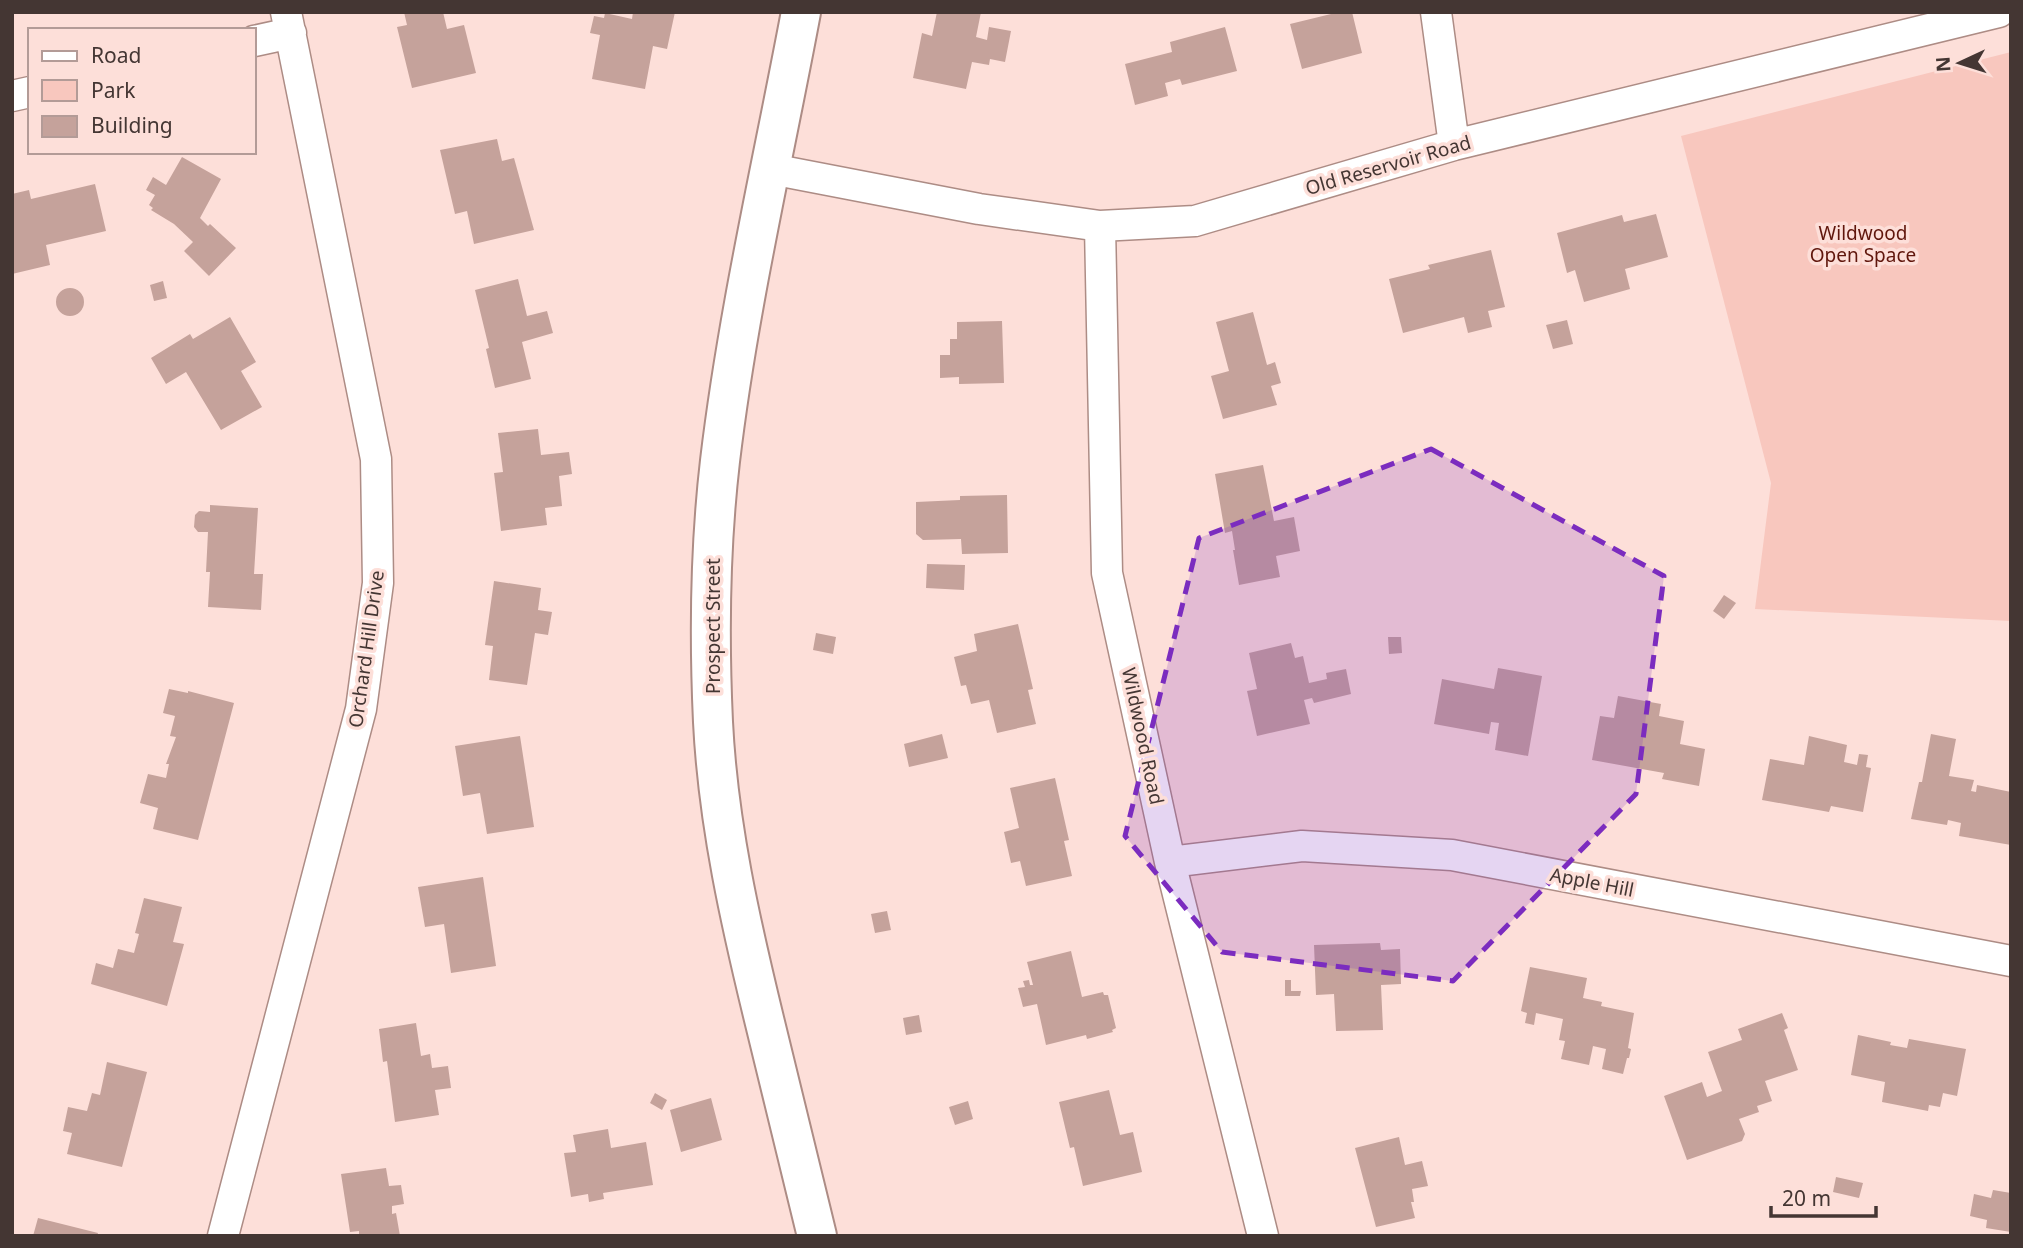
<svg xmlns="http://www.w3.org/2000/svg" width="2023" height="1248" font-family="'Noto Sans',sans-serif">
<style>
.green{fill:#f8c7be}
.building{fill:#c5a29b}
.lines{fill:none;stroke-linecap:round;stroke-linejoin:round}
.minor-casing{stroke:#ad8c85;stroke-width:33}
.secondary-casing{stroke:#ad8c85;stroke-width:42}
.minor{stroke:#fff;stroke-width:30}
.secondary{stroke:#fff;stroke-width:38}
.marked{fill:#7b2cbf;fill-opacity:0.2;stroke:#7b2cbf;stroke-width:5;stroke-dasharray:14 9;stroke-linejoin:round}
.labels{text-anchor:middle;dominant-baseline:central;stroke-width:7;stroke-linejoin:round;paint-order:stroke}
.street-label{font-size:19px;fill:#443633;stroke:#fddfd9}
.park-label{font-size:19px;fill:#60160c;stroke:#fddfd9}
</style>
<rect width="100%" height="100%" fill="#fddfd9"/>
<path class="green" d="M2011 52V621L1755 609 1771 483 1681 136Z"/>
<path class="building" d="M404 12H443L447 29 464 25 476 73 412 88 397 27 407 25Z
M633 12H675L667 49 653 46 645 89 592 79 600 35 590 33 594 16 604 18 605 13 632 19Z
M937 12H981L976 37 987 40 989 27 1011 31 1005 62 990 59 989 65 972 62 966 89 913 78 922 33 932 36Z
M1330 12H1352L1362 53 1302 69 1290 24 1331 14Z
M1225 27 1237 71 1182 85 1180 79 1165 83 1168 96 1135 105 1125 64 1172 52 1170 42Z
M497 139 502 161 514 158 534 230 474 244 467 211 455 214 440 150Z
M182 157 221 179 200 218 208 226 210 224 236 248 209 276 184 251 193 242 174 224 151 210 153 208 149 205 155 195 146 190 153 177 166 185Z
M95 184 106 231 46 245 50 265 12 274V194L29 190 31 199Z
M1656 214 1668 257 1625 269 1630 289 1584 302 1575 270 1567 273 1557 233 1622 215 1624 222Z
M1491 250 1505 307 1488 311 1492 327 1468 333 1464 317 1403 333 1389 279 1430 269 1428 265Z
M518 279 527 316 547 311 553 333 522 342 531 379 495 388 486 349 489 348 475 290Z
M163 281 167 298 154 301 150 285Z
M56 302a14 14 0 1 1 28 0a14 14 0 1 1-28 0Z
M1253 312 1267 365 1275 362 1281 383 1271 386 1277 405 1223 419 1211 376 1229 371 1216 322Z
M230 317 256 362 241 371 262 407 221 430 186 372 166 384 151 358 190 334 193 339Z
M1567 320 1573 344 1553 349 1546 325Z
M1002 321 1004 383 959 384V377L940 378V355H950V339H957V322Z
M538 429 541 455 569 452 572 474 559 476 562 506 545 508 547 525 501 531 494 473 503 472 498 433Z
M1263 465 1274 521 1294 517 1300 551 1276 556 1280 577 1239 585 1233 550H1235L1232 531 1225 533 1215 474Z
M1007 495 1008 553 962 554 961 539 923 540 916 534V502L960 500V496Z
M210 505 258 508 254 574H263L261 610 208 607 210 572H206L208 532H198L194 527 195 515 199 511 210 512Z
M927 564 965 565 964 590 926 588Z
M494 581 541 588 538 610 552 612 548 635 535 633 527 685 489 680 493 646 485 645Z
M1724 595 1736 603 1724 619 1713 611Z
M1018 624 1033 689 1028 690 1036 724 997 733 989 700 971 704 966 685 961 686 954 657 977 651 974 634Z
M816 633 836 637 833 654 813 650Z
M1388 637H1401L1402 653 1389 654Z
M1291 643 1295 658 1303 656 1309 683 1327 679 1326 673 1346 669 1351 694 1314 703 1312 698 1304 700 1310 724 1257 736 1247 691 1257 689 1249 653Z
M1498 668 1542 676 1528 756 1495 750 1499 723 1491 722 1489 734 1434 724 1442 679 1494 689Z
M169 689 188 693V691L234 703 198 840 153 829 158 808 140 803 148 774 166 778 169 764H166L176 737 170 736 175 716 163 713Z
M1618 696 1661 704 1659 716 1684 721 1680 744 1705 749 1699 786 1662 779 1664 773 1592 760 1600 716 1614 718Z
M942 734 948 758 909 767 904 744Z
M1931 734 1956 739 1949 776 1974 780 1971 791 1976 792 1977 785 2011 792V845L1959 836 1961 823 1948 820 1947 825 1911 819 1919 782H1922Z
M520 736 534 827 487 834 480 793 463 796 455 746Z
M1809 736 1847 745 1844 762 1857 765 1859 754 1868 755 1866 767 1871 768 1863 812 1831 806 1829 812 1762 800 1770 759 1804 765Z
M1055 778 1069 840 1064 841 1072 876 1026 886 1020 861 1011 863 1004 832 1019 828 1010 788Z
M483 877 496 966 451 973 444 924 425 927 418 887Z
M144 898 182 907 173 942 184 944 167 1006 91 984 96 963 113 968 118 949 134 953 139 934 135 933Z
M887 911 891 930 875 933 871 914Z
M1380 943 1381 950 1400 949 1401 984 1381 985 1383 1030 1336 1031 1334 994 1316 995 1314 945Z
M1071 951 1082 997 1103 992 1104 995H1108L1116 1028 1112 1030 1113 1032 1087 1039 1086 1035 1046 1045 1037 1004 1023 1007 1018 988 1025 987 1023 981 1029 980 1030 985H1033L1027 962Z
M1530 967 1587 978 1583 998 1602 1002 1601 1006 1634 1013 1628 1048 1631 1049 1629 1058H1627L1623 1074 1602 1069 1606 1049 1593 1046 1589 1065 1561 1059 1565 1041 1559 1040 1563 1019 1536 1013 1534 1025 1525 1023 1527 1013 1521 1011Z
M1285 980H1291V991H1301L1300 996H1285Z
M1782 1013 1788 1028 1784 1030 1798 1070 1765 1081 1772 1101 1757 1106 1759 1112 1739 1119 1745 1134 1742 1141 1687 1160 1664 1096 1702 1082 1707 1097 1722 1091 1708 1052 1742 1040 1738 1029Z
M919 1015 922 1032 906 1035 903 1018Z
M416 1023 421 1056 430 1054 432 1068 448 1066 451 1088 435 1090 439 1115 395 1122 387 1061 383 1062 379 1029Z
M1858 1035 1891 1042 1890 1045 1907 1048 1909 1039 1966 1049 1957 1096 1943 1093 1940 1107 1929 1105 1928 1111 1882 1102 1885 1082 1851 1075Z
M107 1062 147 1072 122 1167 67 1154 72 1133 63 1131 68 1107 87 1111 92 1093 100 1095Z
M1109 1090 1120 1135 1133 1132 1142 1172 1083 1186 1074 1147 1070 1148 1059 1102Z
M655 1093 667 1100 662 1110 650 1103Z
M711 1098 722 1140 681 1152 670 1110Z
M968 1101 973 1119 955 1125 949 1107Z
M608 1129 611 1148 646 1142 653 1185 603 1193 604 1199 589 1202 588 1194 571 1197 564 1153 576 1152 573 1135Z
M1399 1137 1405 1165 1422 1161 1428 1186 1412 1189 1414 1202H1411L1415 1218 1376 1227 1355 1148Z
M386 1168 389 1186 401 1185 404 1204 392 1206V1214L396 1213 400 1236H359V1231L350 1232 341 1174Z
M1836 1177 1863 1183 1859 1198 1833 1192Z
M1993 1190 2011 1193V1232L1986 1228 1987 1220 1970 1216 1974 1194 1991 1198Z
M38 1218 98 1233 97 1236H33Z"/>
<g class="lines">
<g class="minor-casing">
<path id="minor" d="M1436 12 1454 145
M254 41 291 33
M12 96 30 92
M771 169 979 209 1100 226 1195 221 1454 145 1999 12
M1100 226 1107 573 1170 862 1263 1236
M1170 862 1302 846 1452 855 2011 961
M223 1236 361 709 378 583 376 459 286 12"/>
</g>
<g class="secondary-casing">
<path id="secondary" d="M801 12C773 161 738 310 720 461 710 547 709 635 713 722 718 824 741 925 765 1023 782 1094 800 1165 817 1236"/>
</g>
<use href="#minor" class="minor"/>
<use href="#secondary" class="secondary"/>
</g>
<path class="marked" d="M1431 449 1664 576 1636 794 1453 981 1222 952 1125 836 1199 538Z"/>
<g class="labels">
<g class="street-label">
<text transform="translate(1388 165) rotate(-16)">Old Reservoir Road</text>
<text transform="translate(713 626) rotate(-90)">Prospect Street</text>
<text transform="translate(366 649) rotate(-82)">Orchard Hill Drive</text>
<text transform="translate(1143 736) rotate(78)">Wildwood Road</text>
<text transform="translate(1592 882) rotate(11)">Apple Hill</text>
</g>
<g class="park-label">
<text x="1863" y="233">Wildwood<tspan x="1863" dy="22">Open Space</tspan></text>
</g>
</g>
<rect width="2023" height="1248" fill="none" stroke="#443633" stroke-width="28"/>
<rect x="28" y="28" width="228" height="126" fill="#fddfd9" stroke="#b39b97" stroke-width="2"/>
<rect x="42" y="51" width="35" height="10" fill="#ffffff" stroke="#b39b97" stroke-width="2"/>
<text x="91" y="63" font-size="21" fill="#443633">Road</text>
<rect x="42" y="80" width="35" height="21" fill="#f8c7be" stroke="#b39b97" stroke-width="2"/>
<text x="91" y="98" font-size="21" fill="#443633">Park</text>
<rect x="42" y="116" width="35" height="21" fill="#c5a29b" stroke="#b39b97" stroke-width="2"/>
<text x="91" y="133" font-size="21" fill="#443633">Building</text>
<g transform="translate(1960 63) rotate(266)" stroke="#fddfd9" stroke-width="5" paint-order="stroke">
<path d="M0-5L12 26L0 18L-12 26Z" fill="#443633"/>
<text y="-10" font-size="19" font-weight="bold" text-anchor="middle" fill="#443633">N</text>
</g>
<path d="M1771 1206v10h105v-10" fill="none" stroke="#443633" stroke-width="3.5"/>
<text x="1782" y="1206" font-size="21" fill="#443633" stroke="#fddfd9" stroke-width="5" paint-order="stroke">20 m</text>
</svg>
